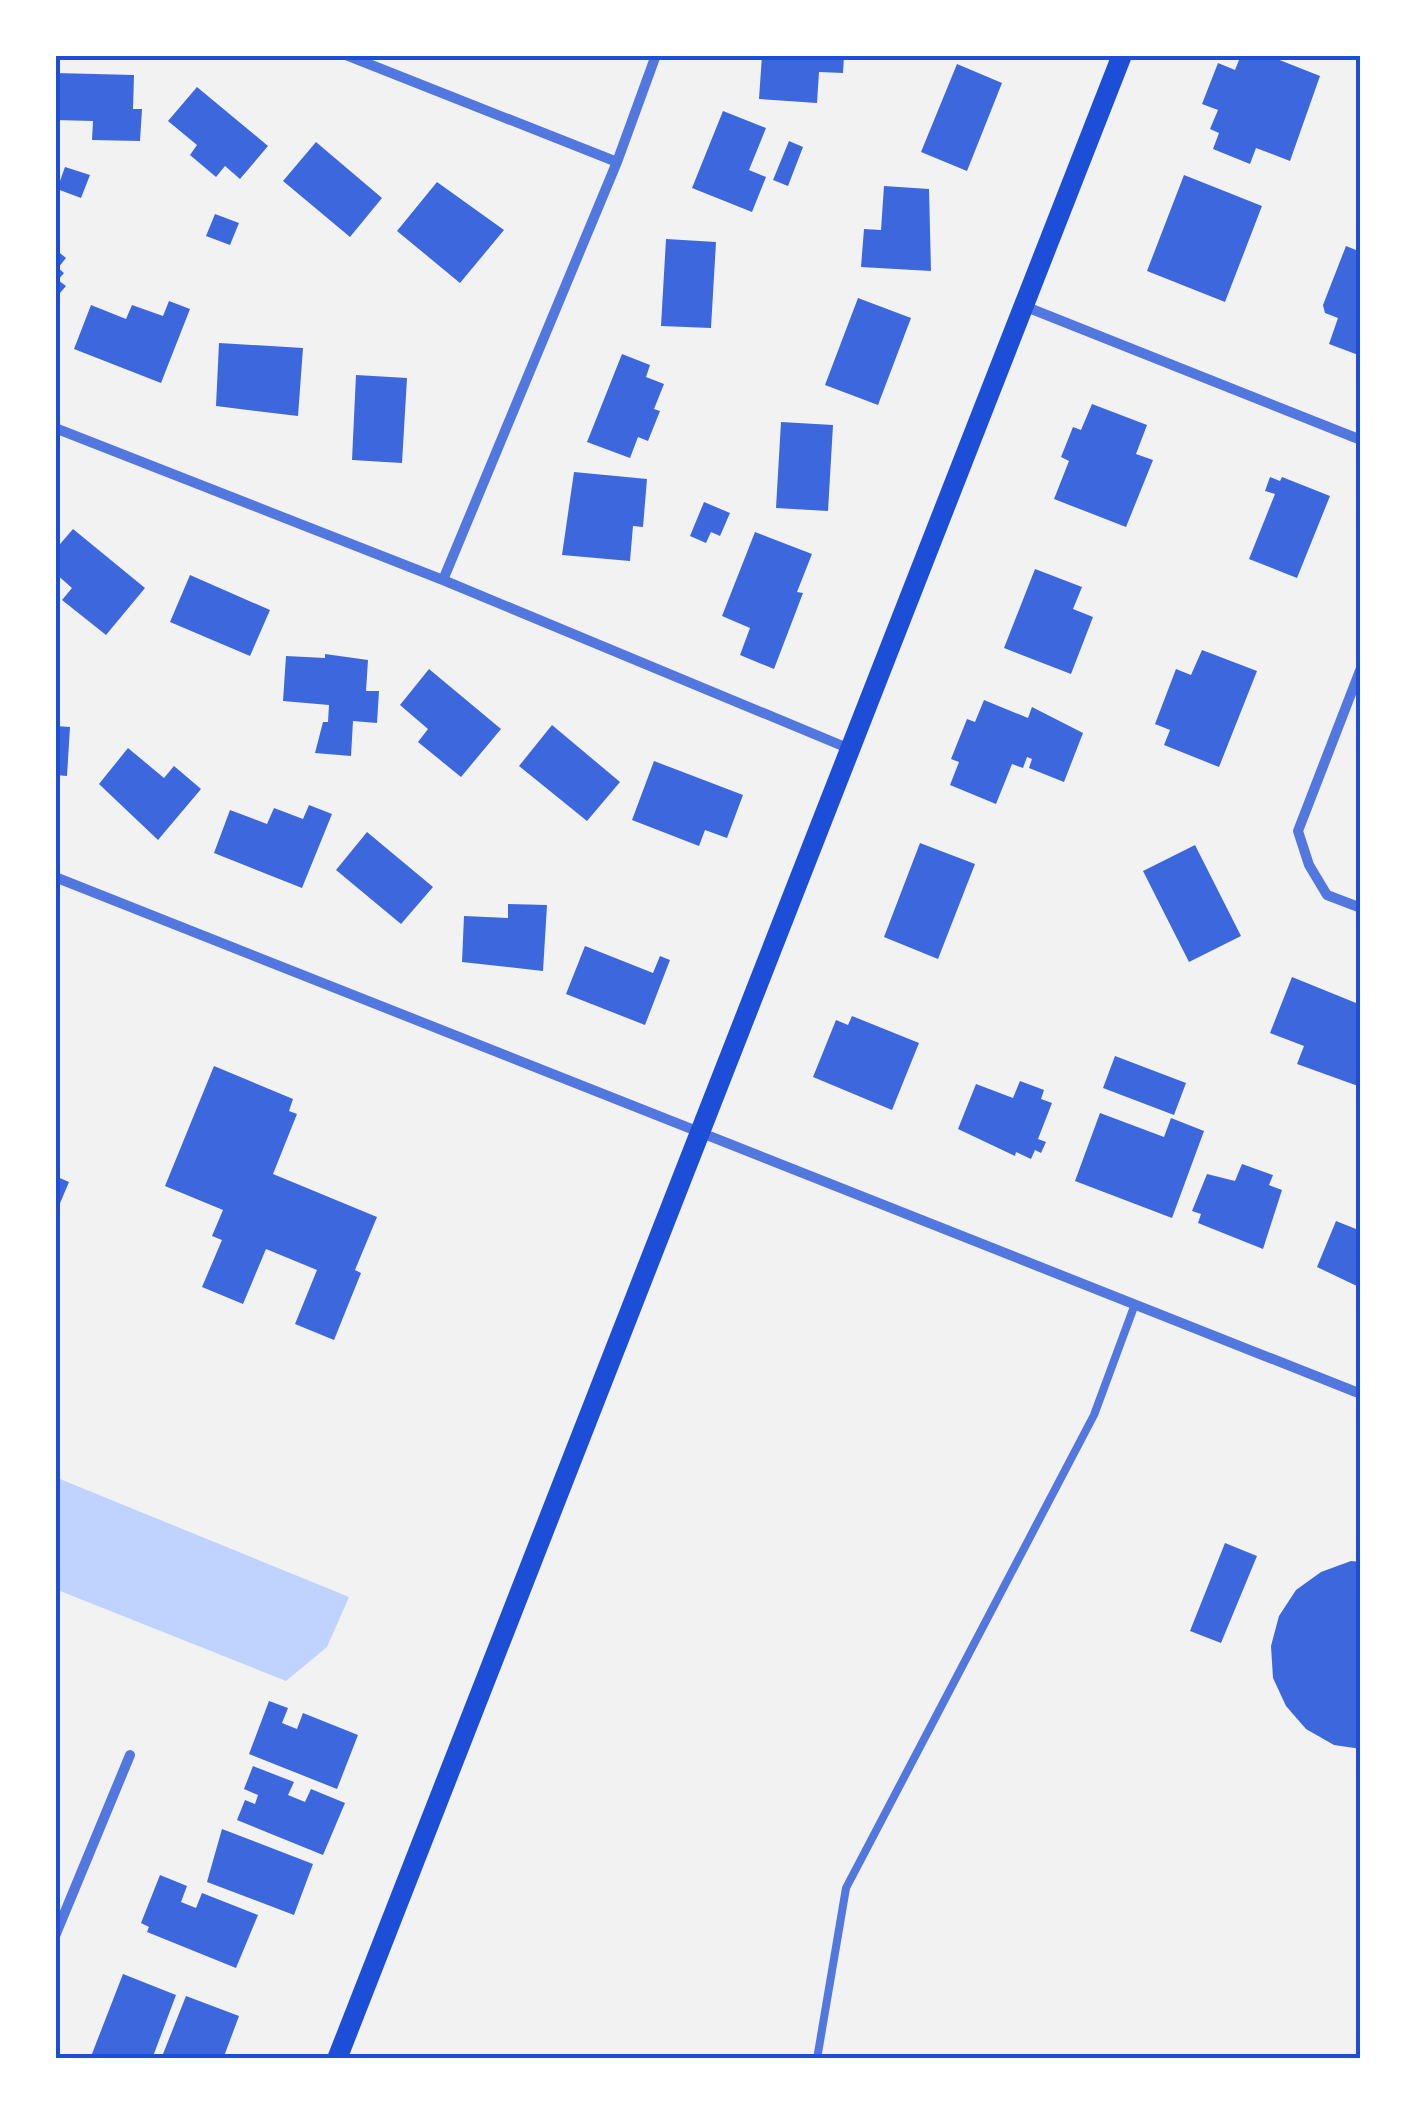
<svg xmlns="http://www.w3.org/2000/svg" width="1416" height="2114" font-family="'Public Sans',sans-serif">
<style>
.water{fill:#bfd3fe}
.building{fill:#3d67dc}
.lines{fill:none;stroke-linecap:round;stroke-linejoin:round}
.service{stroke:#5277de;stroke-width:8}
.minor{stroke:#5277de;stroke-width:10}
.secondary{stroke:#1d4ed8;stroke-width:20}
.neatline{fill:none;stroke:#1d4ed8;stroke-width:4}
</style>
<rect width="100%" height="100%" fill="#f2f2f2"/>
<path class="water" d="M55 1477 349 1597 327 1647 286 1681 55 1589Z"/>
<path class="building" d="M762 55H844L843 73 819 72 817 103 759 99Z
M1241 55H1267L1320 76 1290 161 1256 148 1250 164 1213 149 1219 133 1210 129 1218 110 1202 104 1218 63 1235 70Z
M957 64 1002 83 967 171 921 152Z
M55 73 134 75 133 109H142L140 141 92 140 93 121 55 120Z
M197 87 268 146 240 179 225 166 216 177 190 155 197 145 168 121Z
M723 111 766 128 749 170 766 177 752 212 692 188Z
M789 141 803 147 788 186 773 180Z
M316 142 382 198 350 237 283 181Z
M65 167 90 175 81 198 57 189Z
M1184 175 1262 206 1225 302 1147 271Z
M437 182 504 230 460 283 397 231Z
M884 186 929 189 931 271 861 267 864 229 881 230Z
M215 214 239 223 230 245 206 236Z
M666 239 716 242 711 328 661 326Z
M1346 246 1361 252V356L1329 344 1338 318 1325 313 1323 305Z
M55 249 66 258 58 268 64 273 58 280 66 286 55 299Z
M858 298 911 318 878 405 825 385Z
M169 301 190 309 161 383 74 349 91 305 126 319 132 305 163 316Z
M219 343 303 348 298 416 216 406Z
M622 354 650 365 646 377 664 384 654 409 660 411 648 441 638 437 630 458 587 442Z
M356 375 407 378 402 463 352 460Z
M1092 404 1147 425 1136 454 1153 460 1126 527 1054 499 1069 461 1061 457 1073 427 1081 430Z
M781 422 833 425 828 511 776 508Z
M574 472 647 479 643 527 633 526 630 561 562 555Z
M1270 477 1280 481 1282 477 1330 496 1297 578 1249 559 1275 494 1265 491Z
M704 502 730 513 720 536 711 532 706 543 690 536Z
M73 529 145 588 106 635 62 600 72 588 55 573V550Z
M755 532 812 554 797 592 803 593 774 669 740 655 750 628 722 616Z
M1035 569 1082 587 1073 609 1093 617 1071 674 1004 648Z
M190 575 270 610 250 656 170 622Z
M1202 650 1257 671 1219 767 1164 745 1170 730 1155 724 1176 669 1191 675Z
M325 654 368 660 366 691H379L377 723 353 721 351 756 315 753 323 722H328L329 705 283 701 286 656 325 658Z
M429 669 501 729 461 777 418 742 428 729 400 705Z
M984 700 1028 718 1032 707 1083 733 1064 782 1029 768 1032 759 1027 757 1023 768 1012 764 996 804 950 785 959 762 951 759 967 719 975 722Z
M552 725 620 782 587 821 519 766Z
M55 726 70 727 67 776 55 775Z
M128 748 164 778 174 766 201 789 158 840 99 784Z
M654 761 743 795 727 838 705 830 699 846 632 820Z
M309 805 332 814 302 888 214 853 230 810 267 824 274 808 303 819Z
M367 832 433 887 401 924 336 870Z
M920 843 975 864 938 959 884 937Z
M1195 845 1241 936 1189 962 1143 871Z
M508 904 547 905 543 971 462 962 464 916 508 918Z
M585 946 653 973 660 956 670 960 645 1025 566 994Z
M1292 977 1361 1005 1358 1086 1297 1064 1304 1046 1270 1033Z
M852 1016 919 1043 892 1110 813 1077 836 1020 848 1025Z
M1115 1056 1186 1083 1174 1115 1103 1088Z
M214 1066 293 1099 289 1111 297 1114 273 1174 377 1217 355 1270 361 1273 334 1340 295 1324 317 1270 266 1249 243 1304 202 1287 222 1240 212 1236 223 1210 165 1186Z
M1020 1081 1044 1090 1041 1099 1052 1103 1038 1139 1046 1142 1041 1153 1035 1150 1031 1159 1016 1152 1015 1156 958 1129 976 1084 1013 1098Z
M1100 1113 1164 1137 1171 1118 1204 1131 1172 1218 1075 1181Z
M1242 1164 1273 1175 1269 1185 1282 1190 1263 1249 1198 1223 1201 1214 1192 1211 1207 1174 1235 1181Z
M55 1176 69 1182 58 1208 55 1207Z
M1336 1221 1361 1231V1288L1317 1267Z
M1225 1543 1257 1556 1221 1643 1190 1631Z
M1351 1561 1361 1562V1749L1334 1745 1306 1729 1286 1706 1273 1678 1271 1646 1279 1616 1296 1590 1321 1572Z
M269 1701 288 1708 282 1723 297 1729 303 1713 358 1735 337 1789 249 1754Z
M253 1766 294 1782 288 1795 305 1802 311 1789 345 1803 323 1855 237 1820 245 1800 255 1804 258 1795 244 1789Z
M222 1829 313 1864 294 1915 207 1882Z
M160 1875 187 1886 181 1902 196 1908 202 1893 258 1915 236 1968 147 1932 149 1927 141 1923Z
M123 1974 176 1995 152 2059H90Z
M186 1996 239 2016 223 2059H161Z"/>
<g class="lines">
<path class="service" d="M817 2059 846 1888 1094 1415 1135 1304"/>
<path class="minor" d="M346 55 617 162
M1024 306 1361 440
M55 428 443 580 850 749
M443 580 617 162 656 55
M1361 668 1298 831 1309 865 1327 895 1361 908
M55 877 1361 1394
M55 1936 130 1755"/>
<path class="secondary" d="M337 2059 1122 55"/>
</g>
<rect width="1416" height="2114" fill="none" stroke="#ffffff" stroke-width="115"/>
<rect x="58" y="58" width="1300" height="1998" class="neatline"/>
</svg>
